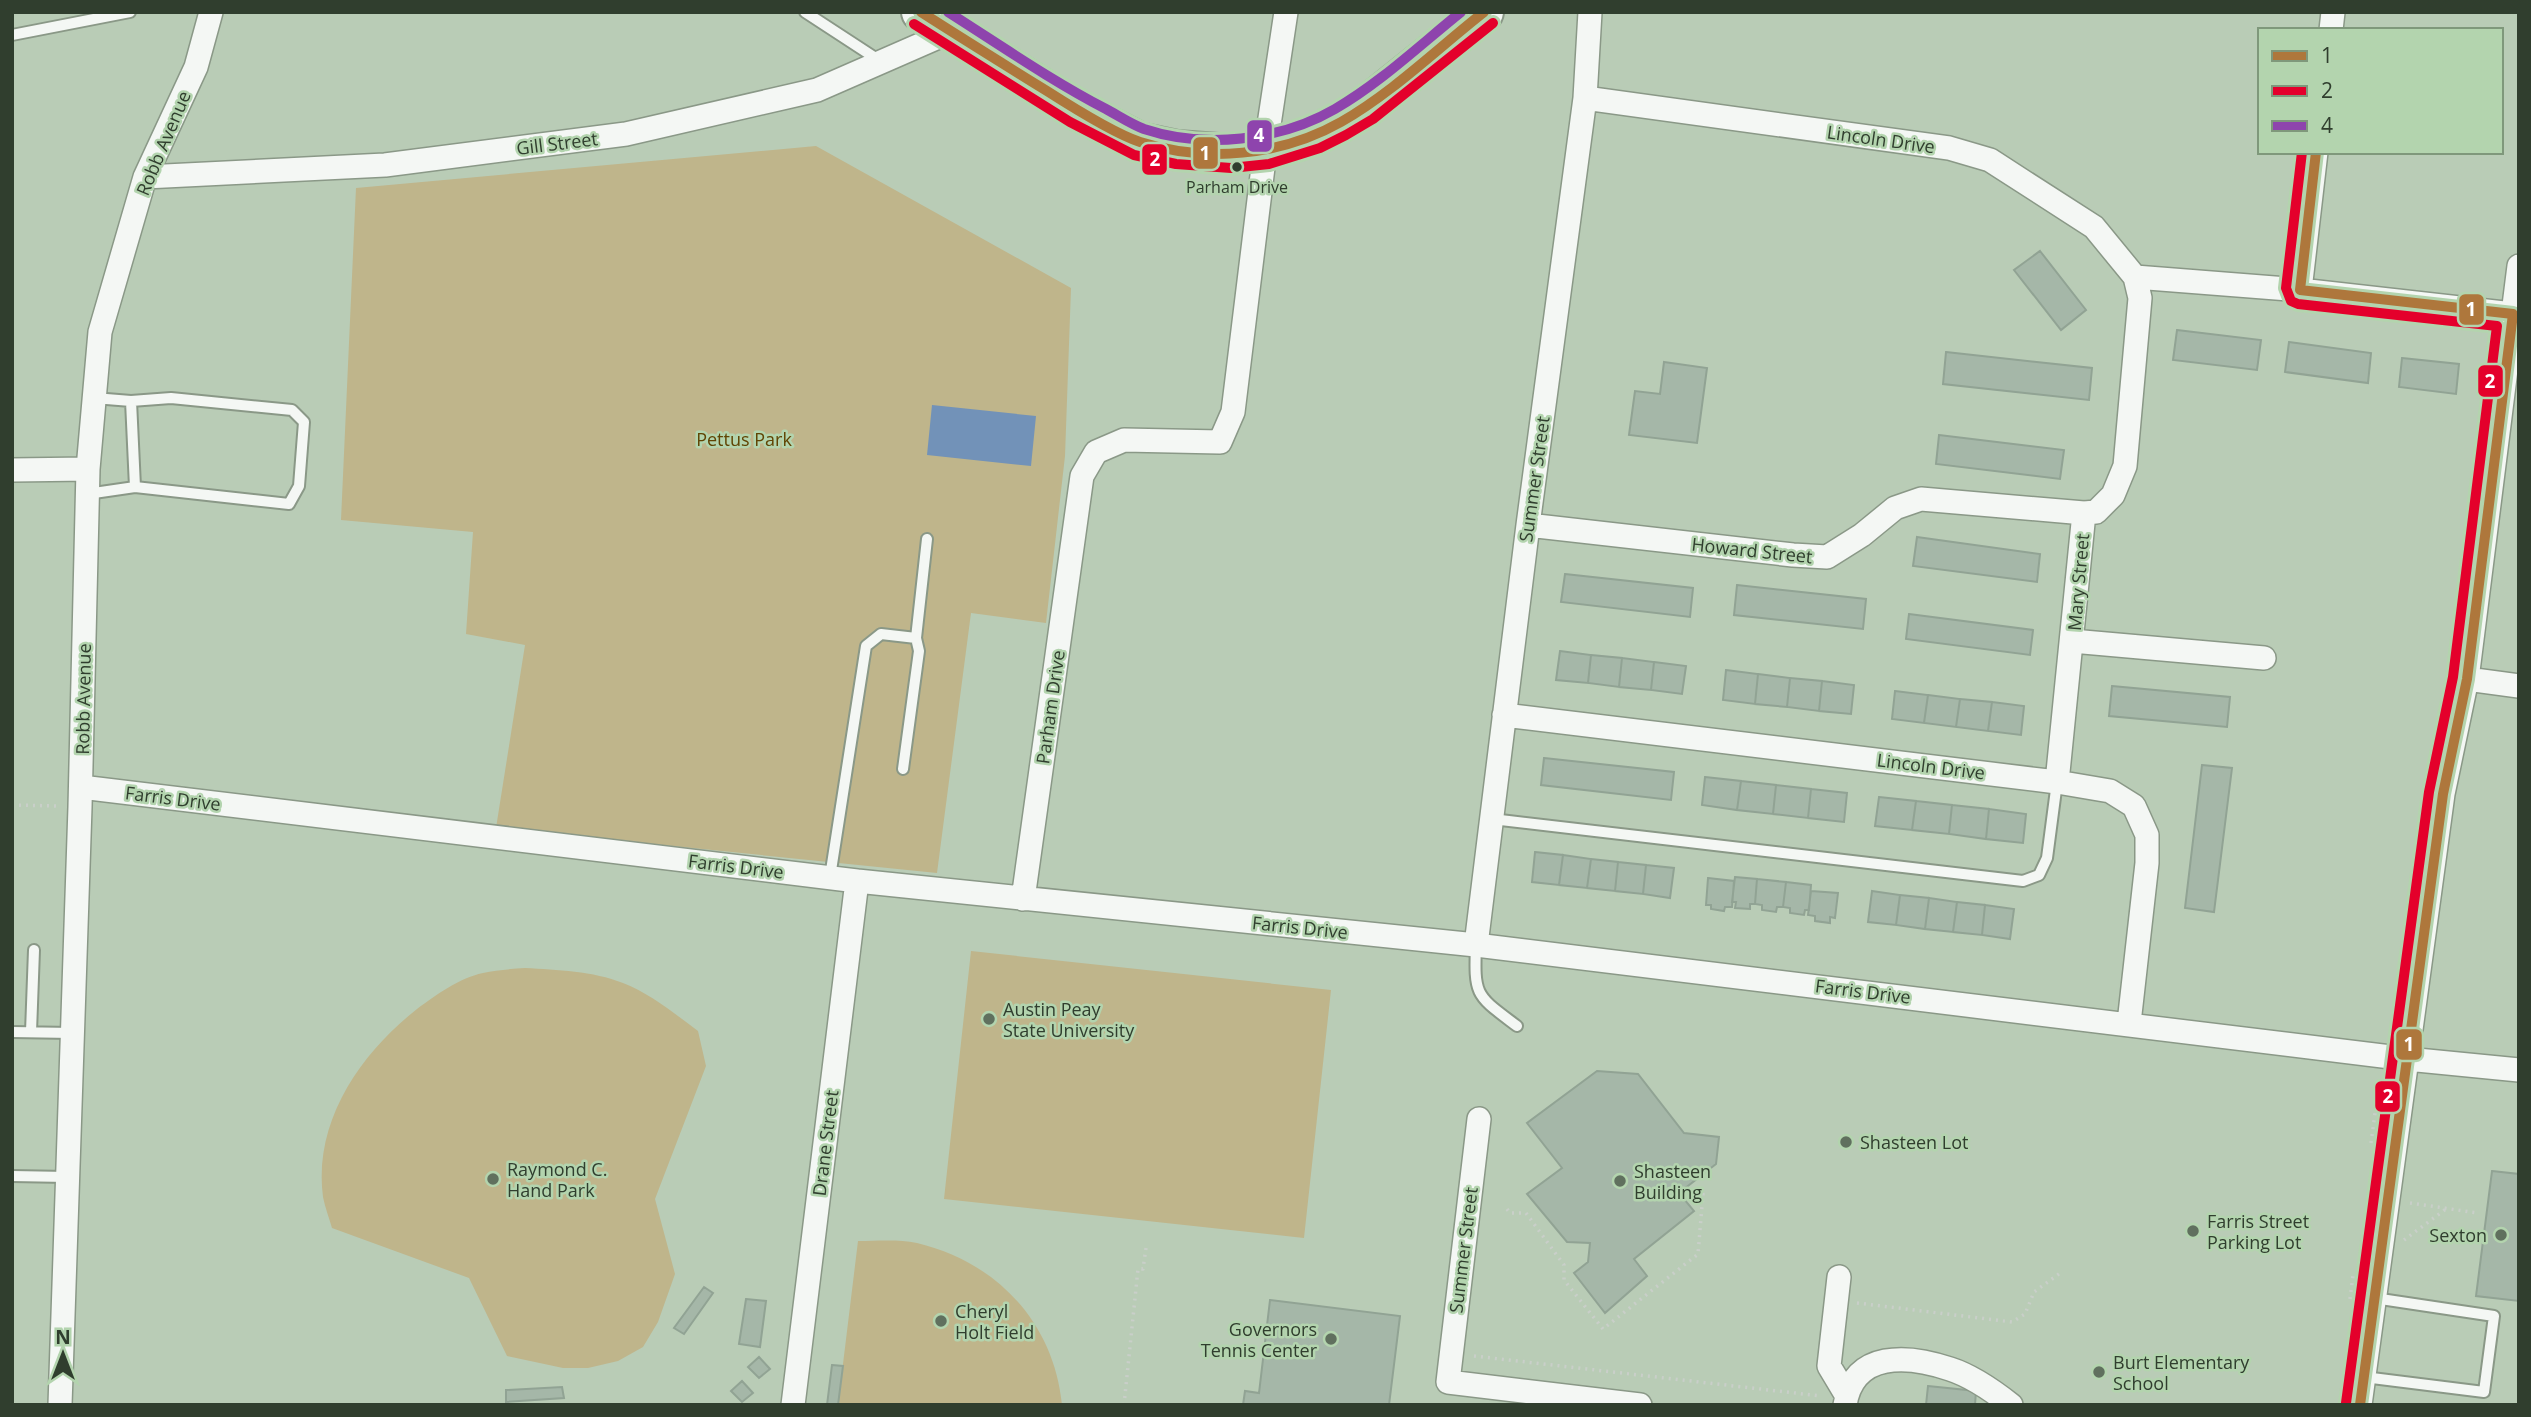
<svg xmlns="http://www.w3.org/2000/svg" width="2531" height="1417" font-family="'Open Sans',sans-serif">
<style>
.green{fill:#bfb58b}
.water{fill:#7292b8}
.building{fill:#a5b7a8;stroke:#91a394;stroke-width:2}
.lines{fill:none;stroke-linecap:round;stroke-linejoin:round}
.lane-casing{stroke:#8a9887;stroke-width:14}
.street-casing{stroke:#8a9887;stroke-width:26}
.highway-casing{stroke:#8a9887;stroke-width:42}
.path{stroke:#c9cfc9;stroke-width:3.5;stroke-dasharray:2 5;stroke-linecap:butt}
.lane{stroke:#f4f7f4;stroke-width:10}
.street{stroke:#f4f7f4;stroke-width:23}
.highway{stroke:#f4f7f4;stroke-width:38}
.bus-1-casing{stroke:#b3d4ae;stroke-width:16}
.bus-2-casing{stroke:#b3d4ae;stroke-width:16}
.bus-3-casing{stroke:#b3d4ae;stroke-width:16}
.bus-1{stroke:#ae773c;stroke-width:10}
.bus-2{stroke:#e4002b;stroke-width:10}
.bus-3{stroke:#8e44ad;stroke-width:10}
.bus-dot{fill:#303e2e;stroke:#b3d4ae;stroke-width:2.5}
.poi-dot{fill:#60705e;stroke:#b3d4ae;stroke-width:2.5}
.labels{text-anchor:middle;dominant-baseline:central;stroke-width:5;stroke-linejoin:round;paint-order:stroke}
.bus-label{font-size:16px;fill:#303e2e;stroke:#b3d4ae}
.street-label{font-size:18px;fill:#303e2e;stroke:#b3d4ae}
.park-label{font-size:18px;fill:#604403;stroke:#b3d4ae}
.poi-label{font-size:18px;fill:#303e2e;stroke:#b3d4ae;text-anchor:start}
.line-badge{stroke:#b3d4ae;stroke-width:2.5}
.badge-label{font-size:19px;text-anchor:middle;font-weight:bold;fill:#fff}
</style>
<rect width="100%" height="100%" fill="#b9ccb6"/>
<path class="green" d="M816 146 1071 288 1065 456 1046 623 971 613 937 873 496 828 525 645 466 634 473 532 341 520 356 188Z
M971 951 1331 990 1304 1238 944 1199Z
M525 968C557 970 593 971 623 983 651 994 675 1014 698 1031L706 1066 655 1199 675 1274 658 1322 643 1347 618 1361 588 1368H563L507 1356 469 1278 332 1228C329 1218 325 1207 323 1197 313 1121 361 1053 417 1009 436 995 459 978 483 973 496 970 511 969 525 968Z
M858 1241C877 1241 898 1239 917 1243 997 1262 1054 1323 1062 1405H838Z"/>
<path class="water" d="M932 405 1036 416 1031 466 927 455Z"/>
<path class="building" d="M2040 251 2086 310 2061 330 2014 270Z
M2177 330 2261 340 2257 370 2173 360Z
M2289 342 2371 353 2368 383 2285 372Z
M1946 352 2092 368 2089 400 1943 384Z
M2402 358 2459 364 2456 394 2399 387Z
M1664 362 1707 368 1697 443 1629 435 1635 391 1660 394Z
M1939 435 2064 450 2060 479 1936 464Z
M1917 537 2040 554 2037 582 1913 566Z
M1565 574 1693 588 1690 617 1561 602Z
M1737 585 1866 599 1863 629 1734 615Z
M1909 614 2033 630 2030 655 1906 639Z
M1560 651 1591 655 1588 683 1556 680Z
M1591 655 1622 658 1619 687 1588 683Z
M1622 658 1654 662 1651 690 1619 687Z
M1654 662 1686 666 1682 694 1651 690Z
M1726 670 1758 674 1755 704 1723 700Z
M1758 674 1790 678 1787 707 1755 704Z
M1790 678 1822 681 1819 711 1787 707Z
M1822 681 1854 685 1851 714 1819 711Z
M2112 686 2230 697 2227 727 2109 716Z
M1895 691 1928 695 1924 723 1892 719Z
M1928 695 1960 699 1956 727 1924 723Z
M1960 699 1992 702 1988 731 1956 727Z
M1992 702 2024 706 2021 735 1988 731Z
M1544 758 1674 772 1671 800 1541 785Z
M2202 765 2232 768 2214 912 2185 908Z
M1705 777 1741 781 1737 810 1702 805Z
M1741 781 1776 785 1773 814 1737 810Z
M1776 785 1811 789 1808 818 1773 814Z
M1811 789 1847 793 1844 822 1808 818Z
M1879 797 1916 801 1912 830 1875 826Z
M1916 801 1952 805 1949 834 1912 830Z
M1952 805 1989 809 1986 839 1949 834Z
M1989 809 2026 814 2023 843 1986 839Z
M1535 852 1563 855 1559 885 1532 882Z
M1563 855 1591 859 1587 888 1559 885Z
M1591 859 1618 862 1615 891 1587 888Z
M1618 862 1646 865 1643 894 1615 891Z
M1646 865 1674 868 1670 898 1643 894Z
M1735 877 1757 879 1755 904H1750V909L1735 908 1736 902H1732Z
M1708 878 1734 881 1732 907H1725L1724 911 1711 909V905H1706Z
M1757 879 1786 882 1783 907H1777L1776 912 1762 910V905L1755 904Z
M1786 882 1811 885 1809 910H1805L1804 915 1790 913V908L1783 907Z
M1811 891 1838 893 1835 918 1830 917V923L1815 921V916L1808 915Z
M1872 891 1900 895 1896 925 1868 922Z
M1900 895 1929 898 1925 929 1896 925Z
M1929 898 1957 902 1953 932 1925 929Z
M1957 902 1985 905 1982 935 1953 932Z
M1985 905 2014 909 2010 939 1982 935Z
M1597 1071 1638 1074 1684 1133 1719 1137 1716 1164 1679 1193 1694 1211 1634 1259 1647 1276 1605 1313 1574 1273 1588 1262 1590 1243 1567 1242 1527 1194 1562 1168 1527 1123Z
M2492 1171 2519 1174V1301L2476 1296Z
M704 1287 713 1293 684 1334 674 1328Z
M746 1299 766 1301 760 1347 739 1344Z
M1270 1300 1400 1316 1389 1405H1243L1245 1391 1259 1393Z
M759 1357 770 1369 759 1378 748 1367Z
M832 1365 843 1366 838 1405H827Z
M742 1381 753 1393 742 1402 731 1391Z
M1928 1386 1976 1391 1975 1405H1926Z
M562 1387 564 1398 506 1402V1390Z"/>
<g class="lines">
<g class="lane-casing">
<path id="lane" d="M805 12 880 61
M12 35 130 12
M131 401 171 398 292 410 304 422 299 486 289 504 135 487
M87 494 135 487 131 401 94 398
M903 769 919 651 916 638
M1492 819 2023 881 2039 875 2047 858 2057 782
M830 877 866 646 881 634 916 638 927 539
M1476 945C1474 997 1476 995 1517 1026
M12 1032 72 1033
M31 1032 34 950
M12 1176 67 1177
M2364 1377 2484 1392 2494 1316 2374 1298"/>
</g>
<g class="street-casing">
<path id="street" d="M2331 30 2333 12
M1585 98 1949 148 1990 160 2094 227 2135 277 2140 298 2125 466 2113 495 2096 512 2084 513 2057 782
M145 177 385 165 626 134 817 90 952 31
M2135 277 2300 290 2513 314
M2300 290 2316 152
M12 470 88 469
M1528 525 1793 555 1827 557 1862 535 1895 508 1921 499 2084 513
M2072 641 2264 658
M2467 679 2519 686
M1504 715 2057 782 2110 791 2134 806 2147 835V863L2129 1023
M81 787 857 881 1476 945 2407 1059 2519 1070
M1023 899 1082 476 1096 452 1124 440 1220 442 1233 412 1265 151 1286 12
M1476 945 1528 525 1585 98 1590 12
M1479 1119 1448 1382 1640 1405
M1839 1277 1829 1366 1847 1396
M60 1405 80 807 88 469 100 332 145 177 196 67 211 12
M793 1405 857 881
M1845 1405C1853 1350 1909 1355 1950 1369 1972 1376 1992 1390 2011 1405
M2360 1405 2443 794 2467 679 2519 266"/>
</g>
<g class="highway-casing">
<path id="highway" d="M921 12 1077 110 1139 142 1177 150 1231 154 1265 151 1315 135 1339 123 1364 108 1484 12"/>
</g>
<path class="path" d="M12 805 58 806
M2371 1143 2377 1098 2374 1089 2379 1086
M2410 1203 2478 1213
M1507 1209 1510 1213H1526L1564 1265V1280L1603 1329 1698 1254 1703 1194 1697 1183
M2404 1240 2446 1209
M2350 1299 2353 1275
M1857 1303 2012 1322 2025 1314 2034 1292 2063 1271
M1474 1356 1821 1396
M1124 1405 1138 1269H1143L1146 1248"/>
<use href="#lane" class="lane"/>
<use href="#street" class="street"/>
<use href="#highway" class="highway"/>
<g class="bus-1-casing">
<path id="bus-1" d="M921 12C963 39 1005 65 1047 91 1072 107 1113 133 1140 142 1206 163 1281 156 1341 122 1392 93 1437 49 1484 12
M2316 152 2300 290 2513 314 2467 679 2443 794 2360 1405"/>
</g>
<g class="bus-2-casing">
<path id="bus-2" d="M914 24 1070 122 1134 155 1176 164 1231 168 1269 164 1320 148 1346 135 1373 119 1493 23
M2302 152 2286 288 2291 301 2298 304 2497 326 2453 677 2429 792 2346 1403"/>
</g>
<g class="bus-3-casing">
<path id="bus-3" d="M948 12C1000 45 1052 81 1106 109 1119 116 1131 124 1144 129 1204 149 1280 141 1335 109 1380 83 1420 45 1461 12"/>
</g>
<use href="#bus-1" class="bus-1"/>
<use href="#bus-2" class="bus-2"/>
<use href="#bus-3" class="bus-3"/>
</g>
<circle class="bus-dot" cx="1237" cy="167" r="6"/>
<g class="poi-dot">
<circle cx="989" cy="1019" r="7"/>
<circle cx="1846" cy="1142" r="7"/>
<circle cx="493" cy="1179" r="7"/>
<circle cx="1620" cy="1181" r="7"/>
<circle cx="2193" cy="1231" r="7"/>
<circle cx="2501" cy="1235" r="7"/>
<circle cx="941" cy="1321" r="7"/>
<circle cx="1331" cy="1339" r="7"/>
<circle cx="2099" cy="1372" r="7"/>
</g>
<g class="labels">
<g class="bus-label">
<text x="1237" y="187">Parham Drive</text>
</g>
<g class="street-label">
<text transform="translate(1881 139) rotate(8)">Lincoln Drive</text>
<text transform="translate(163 143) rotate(-67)">Robb Avenue</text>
<text transform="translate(557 143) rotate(-7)">Gill Street</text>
<text transform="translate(1534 479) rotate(-82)">Summer Street</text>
<text transform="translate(1752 550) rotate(6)">Howard Street</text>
<text transform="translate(2078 582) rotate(-85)">Mary Street</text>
<text transform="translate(83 699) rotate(-89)">Robb Avenue</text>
<text transform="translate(1050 707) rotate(-82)">Parham Drive</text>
<text transform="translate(1931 766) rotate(7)">Lincoln Drive</text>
<text transform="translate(173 798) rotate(7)">Farris Drive</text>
<text transform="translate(736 866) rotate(7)">Farris Drive</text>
<text transform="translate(1300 927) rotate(6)">Farris Drive</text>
<text transform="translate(1863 991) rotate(7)">Farris Drive</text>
<text transform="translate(825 1143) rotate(-83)">Drane Street</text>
<text transform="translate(1463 1250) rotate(-83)">Summer Street</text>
</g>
<g class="park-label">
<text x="744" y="439">Pettus Park</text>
</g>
<g class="poi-label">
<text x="1003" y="1009">Austin Peay<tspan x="1003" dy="21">State University</tspan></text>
<text x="1860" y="1142">Shasteen Lot</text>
<text x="507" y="1169">Raymond C.<tspan x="507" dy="21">Hand Park</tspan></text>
<text x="1634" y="1171">Shasteen<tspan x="1634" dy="21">Building</tspan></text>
<text x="2207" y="1221">Farris Street<tspan x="2207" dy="21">Parking Lot</tspan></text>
<text x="2487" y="1235" text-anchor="end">Sexton</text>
<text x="955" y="1311">Cheryl<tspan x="955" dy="21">Holt Field</tspan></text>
<text x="1317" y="1329" text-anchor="end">Governors<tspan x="1317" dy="21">Tennis Center</tspan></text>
<text x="2113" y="1362">Burt Elementary<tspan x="2113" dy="21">School</tspan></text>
</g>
</g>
<g class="line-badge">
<rect x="1246" y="119" width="27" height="34" rx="7" fill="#8e44ad"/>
<rect x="1192" y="136" width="27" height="34" rx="7" fill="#ae773c"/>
<rect x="1141" y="143" width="27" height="33" rx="7" fill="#e4002b"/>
<rect x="2458" y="293" width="27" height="33" rx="7" fill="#ae773c"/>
<rect x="2477" y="364" width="27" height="34" rx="7" fill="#e4002b"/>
<rect x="2395" y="1028" width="28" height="33" rx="7" fill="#ae773c"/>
<rect x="2374" y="1080" width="27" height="33" rx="7" fill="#e4002b"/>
</g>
<g class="badge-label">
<text x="1259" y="142">4</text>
<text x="1205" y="160">1</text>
<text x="1155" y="166">2</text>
<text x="2471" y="316">1</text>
<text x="2490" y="388">2</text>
<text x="2409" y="1051">1</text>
<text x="2388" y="1103">2</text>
</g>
<rect width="2531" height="1417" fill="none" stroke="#303e2e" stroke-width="28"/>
<rect x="2258" y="28" width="245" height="126" fill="#b3d4ae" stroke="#7f987b" stroke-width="2"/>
<rect x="2272" y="51" width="35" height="10" fill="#ae773c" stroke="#7f987b" stroke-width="2"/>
<text x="2321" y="63" font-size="21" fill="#303e2e">1</text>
<rect x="2272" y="86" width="35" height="10" fill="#e4002b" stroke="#7f987b" stroke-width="2"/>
<text x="2321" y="98" font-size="21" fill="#303e2e">2</text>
<rect x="2272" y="121" width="35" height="10" fill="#8e44ad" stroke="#7f987b" stroke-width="2"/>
<text x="2321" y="133" font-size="21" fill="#303e2e">4</text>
<g transform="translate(63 1354)" stroke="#b3d4ae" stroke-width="5" paint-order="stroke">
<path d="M0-5L12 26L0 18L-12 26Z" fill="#303e2e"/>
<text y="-10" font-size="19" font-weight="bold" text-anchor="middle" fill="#303e2e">N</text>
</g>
</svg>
